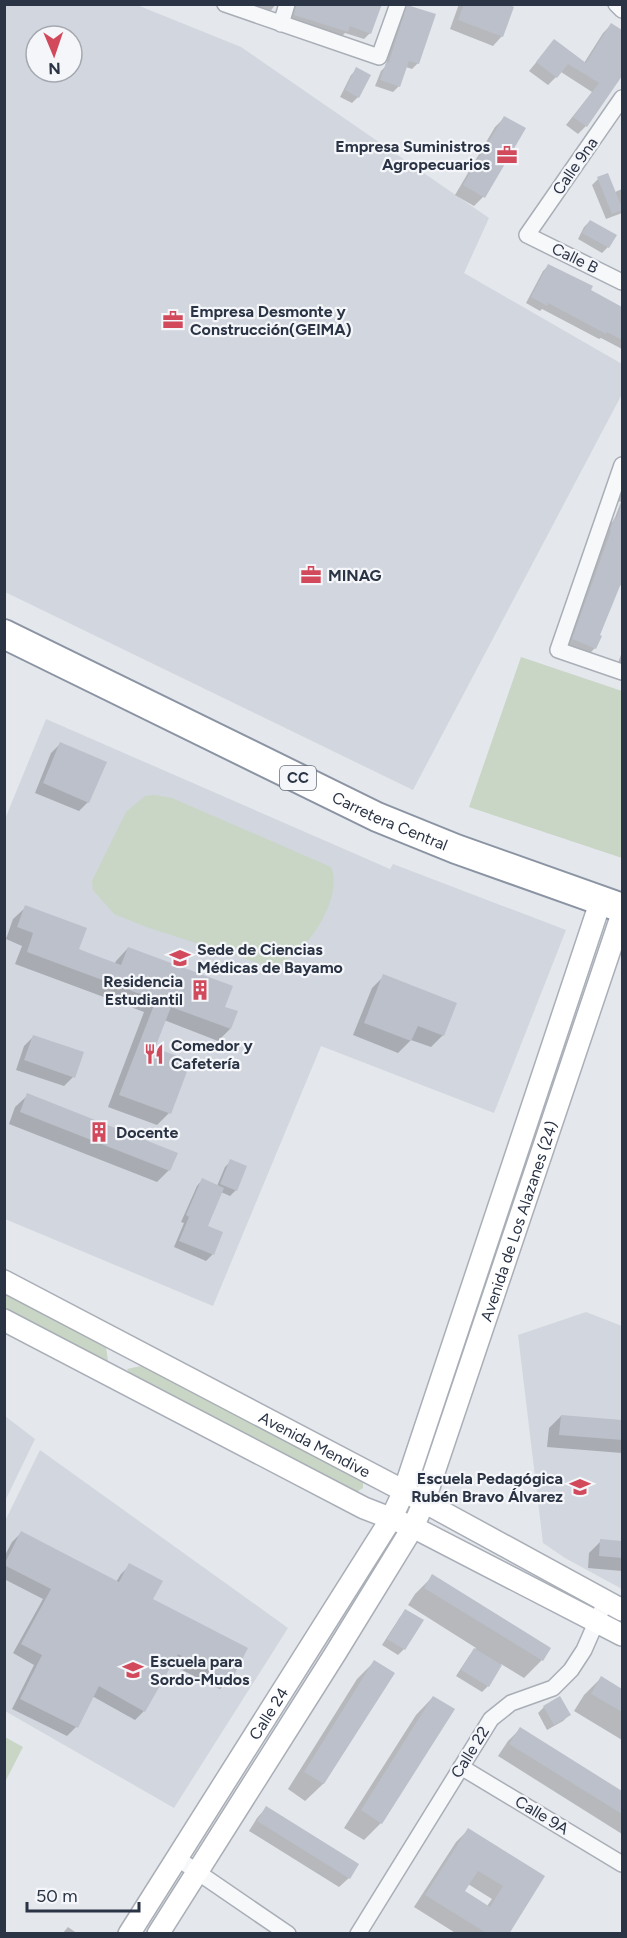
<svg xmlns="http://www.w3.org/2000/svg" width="627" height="1938" font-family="Figtree,sans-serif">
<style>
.built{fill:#d2d6de;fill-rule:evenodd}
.green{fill:#c9d6c5}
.shadow{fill:#0003;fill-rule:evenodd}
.building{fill:#bbc0ca;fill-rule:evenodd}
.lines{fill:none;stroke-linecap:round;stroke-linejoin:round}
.street-casing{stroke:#a9aeb7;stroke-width:18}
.secondary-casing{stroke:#a9aeb7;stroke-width:24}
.highway-casing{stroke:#8b94a3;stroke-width:32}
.street{stroke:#f7f8fa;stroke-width:15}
.secondary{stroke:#fff;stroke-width:21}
.highway{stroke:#fff;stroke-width:28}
.labels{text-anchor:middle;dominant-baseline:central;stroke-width:4.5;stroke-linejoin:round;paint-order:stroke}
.shield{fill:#f4f6f9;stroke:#676e7b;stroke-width:1.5}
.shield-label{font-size:15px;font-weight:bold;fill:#2b3445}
.poi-label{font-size:16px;font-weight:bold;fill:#2b3445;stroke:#f4f6f9;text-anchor:start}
.street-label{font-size:16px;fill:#2b3445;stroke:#f4f6f9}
</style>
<rect width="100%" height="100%" fill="#e4e7ec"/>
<path class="built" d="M4 5H137L241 47 489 218 464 273 622 364V394L413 790 5 592ZM36 36H72V72H36Z
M46 719 390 869 393 864 566 930 494 1113 321 1046 213 1306 5 1219V819Z
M586 1312 622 1326V1589L565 1558 543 1543 518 1335Z
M5 1416 35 1439 5 1501Z
M40 1450 288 1628 174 1808 5 1711 4 1523Z"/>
<path class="green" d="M521 657 622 691V858L469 807Z
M155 795 172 798 331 867C344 896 309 950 282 963 278 964 273 965 268 966L146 927 114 914 93 890 92 881 126 812 145 796Z
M4 1293 106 1347 108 1361 97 1363 5 1316Z
M141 1366 363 1478V1488L355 1493 135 1385 127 1369Z
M5 1737 23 1747 5 1782Z"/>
<path class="shadow" d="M248 4H276L268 14Z
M288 4H377L370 33 364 39 345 33 340 38 289 21Z
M459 4H503L502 36 493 46 450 29Z
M408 6 418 63 412 69 406 67 399 86 393 92 375 86 381 71 385 67 402 12Z
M611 25 622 32V73L586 126 578 134 566 125 592 92 561 72 548 85 529 71 554 41 584 63 603 33Z
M357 69 358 97 352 103 340 97 351 75Z
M505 117 483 197 474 206 455 195 495 127Z
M607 175 615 192 622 189V213L606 219 592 185 598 179Z
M590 221 608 247 602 253 578 239 584 227Z
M549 265 589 291 622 309V349L601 338 599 339 542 309 540 311 526 303 543 271Z
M622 491V586L620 585 608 611 595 648 589 654 567 645 606 537 605 536 609 525 614 520 621 502 618 501Z
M622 652V665L618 663Z
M60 744 88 802 79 811 35 793 51 753Z
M26 907 77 950 114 965 116 961 128 948 223 1007 230 1029 218 1041 164 1020 153 1049 169 1113 157 1125 108 1107 144 1012 15 964 22 946 6 939 13 919Z
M384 976 443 1035 431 1047 411 1040 398 1053 353 1035 372 988Z
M33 1037 73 1077 64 1086 16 1070 24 1046Z
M28 1095 169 1170 157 1182 9 1124 15 1107Z
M231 1161 236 1190 230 1196 221 1192 206 1227 221 1233 212 1255 206 1261 174 1247 184 1223 181 1222 197 1186 202 1180 217 1186 225 1167Z
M561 1416 622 1421V1453L547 1447 549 1428Z
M21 1533 116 1582 121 1574 130 1565 151 1600 230 1680 220 1689 170 1664 144 1711 135 1720 92 1696 76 1727 67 1736 12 1709 34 1665 13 1653 43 1599 4 1579V1557L12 1542Z
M601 1541 622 1542V1571L588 1568 589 1553Z
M433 1576 549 1649 541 1661 524 1678 501 1664 488 1686 482 1692 456 1676 469 1656 476 1648 408 1605 415 1594Z
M406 1611 422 1621 404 1649 398 1655 382 1645 400 1617Z
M374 1662 393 1673 323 1784 305 1801 288 1789 357 1679Z
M601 1678 622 1690V1740L574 1711 584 1695Z
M433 1697 381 1823 364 1840 344 1828 416 1715Z
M544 1707 569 1715 563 1721 547 1730 538 1713Z
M520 1729 622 1793V1834L498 1756 508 1741Z
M266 1808 349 1878 339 1887 249 1831 257 1818Z
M468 1830 543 1876 507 1934H457L414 1907 456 1842ZM468 1884 492 1899 487 1906 463 1892Z
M68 1927 78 1934H62Z"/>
<path class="building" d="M296 4H382L371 34 350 26 348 32 294 15Z
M464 4H508L514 7 503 37 458 20Z
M407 5 436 14 419 64 409 61 400 87 380 80 386 63 389 62Z
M611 23 622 30V76L587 127 573 117 599 83 568 64 557 78 536 62 554 39 586 63Z
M356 67 371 75 359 98 345 90Z
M504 116 526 128 485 198 463 185Z
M608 173 622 208V210L612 214 597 177Z
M590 220 617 235 609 248 582 233Z
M548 264 593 286 591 290 622 307V340L607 332 606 334 548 303 547 306 531 297Z
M622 504V581L600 635 602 636 596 649 572 639 611 531 610 530 614 518 616 519Z
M60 742 107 762 89 803 43 783Z
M25 905 87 928 79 949 94 955 121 965 128 947 233 986 225 1007 238 1011 231 1029 171 1007 155 1048 191 1061 171 1114 119 1095 156 1000 27 952 33 933 17 927Z
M383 974 457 1003 444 1036 418 1026 411 1041 364 1023Z
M33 1035 84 1052 75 1078 24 1060Z
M27 1093 178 1153 170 1171 20 1112Z
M230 1159 247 1166 237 1191 220 1184Z
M202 1178 224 1188 208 1226 223 1232 214 1255 179 1241 189 1217 186 1215Z
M561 1415 622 1420V1440L559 1435Z
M21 1531 119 1582 129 1563 163 1581 153 1599 248 1648 231 1681 178 1654 145 1712 99 1686 78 1728 20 1699 42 1655 21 1644 51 1589 4 1565Z
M600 1539 622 1541V1558L599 1556Z
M432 1574 551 1648 543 1661 424 1588Z
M405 1609 424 1620 405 1650 387 1639Z
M474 1648 502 1665 489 1687 461 1670Z
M374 1660 395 1673 324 1784 304 1772Z
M601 1676 622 1689V1712L591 1694Z
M433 1696 455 1709 382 1824 361 1810Z
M560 1696 571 1715 554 1725 543 1706Z
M520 1727 622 1791V1814L509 1744Z
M266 1806 359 1864 350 1879 257 1821Z
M468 1828 545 1876 509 1934H488L425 1895ZM478 1871 503 1886 490 1907 465 1891Z"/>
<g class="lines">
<g class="street-casing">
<path id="street" d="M225 4 379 57 398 4
M616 4 622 10
M281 24 287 4
M622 98 527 235 622 282
M622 465 558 650 622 672
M461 1767 622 1864
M177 1858 288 1934
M358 1934 491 1719 511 1703 553 1688 571 1670 584 1650 606 1600"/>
</g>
<g class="secondary-casing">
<g id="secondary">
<path id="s1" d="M4 1281 404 1491 622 1610"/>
<path d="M4 1320 364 1508 413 1527 622 1635"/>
<path id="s2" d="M129 1934 391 1519 404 1491 601 900"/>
<path id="s3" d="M158 1934 335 1654 413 1527 424 1502 622 914"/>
</g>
</g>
<g class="highway-casing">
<g id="highway">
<path id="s4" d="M4 634 377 817 456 849 622 908"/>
</g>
</g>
<use href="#street" class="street"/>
<use href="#secondary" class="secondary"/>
<use href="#highway" class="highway"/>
</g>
<defs>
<g id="office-bare" transform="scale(1.62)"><path d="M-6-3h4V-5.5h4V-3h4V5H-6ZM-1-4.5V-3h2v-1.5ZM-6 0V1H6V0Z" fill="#d1495b" stroke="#f4f6f9" stroke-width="2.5" paint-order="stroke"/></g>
<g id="university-bare" transform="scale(1.62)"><path d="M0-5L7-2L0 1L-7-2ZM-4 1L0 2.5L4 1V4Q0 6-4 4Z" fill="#d1495b" stroke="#f4f6f9" stroke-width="2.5" paint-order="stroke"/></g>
<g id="building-bare" transform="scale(1.62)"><path d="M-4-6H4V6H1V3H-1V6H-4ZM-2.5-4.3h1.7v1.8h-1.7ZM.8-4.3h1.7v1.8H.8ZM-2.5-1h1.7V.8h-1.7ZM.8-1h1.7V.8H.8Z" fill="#d1495b" stroke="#f4f6f9" stroke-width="2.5" paint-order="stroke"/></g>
<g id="restaurant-bare" transform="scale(1.62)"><path d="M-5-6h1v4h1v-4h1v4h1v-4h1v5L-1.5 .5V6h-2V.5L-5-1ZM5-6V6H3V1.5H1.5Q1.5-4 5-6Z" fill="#d1495b" stroke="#f4f6f9" stroke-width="2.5" paint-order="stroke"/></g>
<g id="school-bare" transform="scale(1.62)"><path d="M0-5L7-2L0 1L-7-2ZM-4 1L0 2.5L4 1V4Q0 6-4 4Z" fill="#d1495b" stroke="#f4f6f9" stroke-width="2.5" paint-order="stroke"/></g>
</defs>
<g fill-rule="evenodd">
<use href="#office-bare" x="507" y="155"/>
<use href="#office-bare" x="173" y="320"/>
<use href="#office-bare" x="311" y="575"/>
<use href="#university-bare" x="180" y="958"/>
<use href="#building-bare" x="200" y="990"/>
<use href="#restaurant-bare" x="154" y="1054"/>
<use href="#building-bare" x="99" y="1132"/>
<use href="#school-bare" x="580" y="1487"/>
<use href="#school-bare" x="133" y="1670"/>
</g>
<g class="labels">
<rect class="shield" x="280" y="766" width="36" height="24" rx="4.5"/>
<g class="shield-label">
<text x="298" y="778">CC</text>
</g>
<g class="poi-label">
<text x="490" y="146" text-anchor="end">Empresa Suministros<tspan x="490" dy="18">Agropecuarios</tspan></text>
<text x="190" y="311">Empresa Desmonte y<tspan x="190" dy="18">Construcción(GElMA)</tspan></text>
<text x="328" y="575">MINAG</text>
<text x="197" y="949">Sede de Ciencias<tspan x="197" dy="18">Médicas de Bayamo</tspan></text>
<text x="183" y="981" text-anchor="end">Residencia<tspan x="183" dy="18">Estudiantil</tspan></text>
<text x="171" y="1045">Comedor y<tspan x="171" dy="18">Cafetería</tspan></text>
<text x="116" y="1132">Docente</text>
<text x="563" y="1478" text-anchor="end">Escuela Pedagógica<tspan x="563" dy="18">Rubén Bravo Álvarez</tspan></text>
<text x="150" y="1661">Escuela para<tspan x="150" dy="18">Sordo-Mudos</tspan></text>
</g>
<g class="street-label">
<text transform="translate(575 166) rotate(-55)">Calle 9na</text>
<text transform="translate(575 258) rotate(26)">Calle B</text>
<text stroke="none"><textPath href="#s4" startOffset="429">Carretera Central</textPath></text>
<text stroke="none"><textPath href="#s3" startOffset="804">Avenida de Los Alazanes (24)</textPath></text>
<text stroke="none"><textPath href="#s1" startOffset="351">Avenida Mendive</textPath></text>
<text stroke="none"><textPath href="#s2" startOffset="261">Calle 24</textPath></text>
<text transform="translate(470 1752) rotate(-58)">Calle 22</text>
<text transform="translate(542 1815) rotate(31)">Calle 9A</text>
</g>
</g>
<rect width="627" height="1938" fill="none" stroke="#2b3445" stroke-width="12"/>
<g transform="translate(54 54) rotate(178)"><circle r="28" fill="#f4f6f9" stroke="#a4a8b1" stroke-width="1.5"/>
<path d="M0-4.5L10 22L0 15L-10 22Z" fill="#d1495b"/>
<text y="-9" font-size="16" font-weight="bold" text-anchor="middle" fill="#2b3445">N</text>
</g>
<path d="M27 1902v9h112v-9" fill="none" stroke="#2b3445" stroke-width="3"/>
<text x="36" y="1902" font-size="18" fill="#2b3445" stroke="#f4f6f9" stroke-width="4.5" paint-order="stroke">50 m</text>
</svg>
